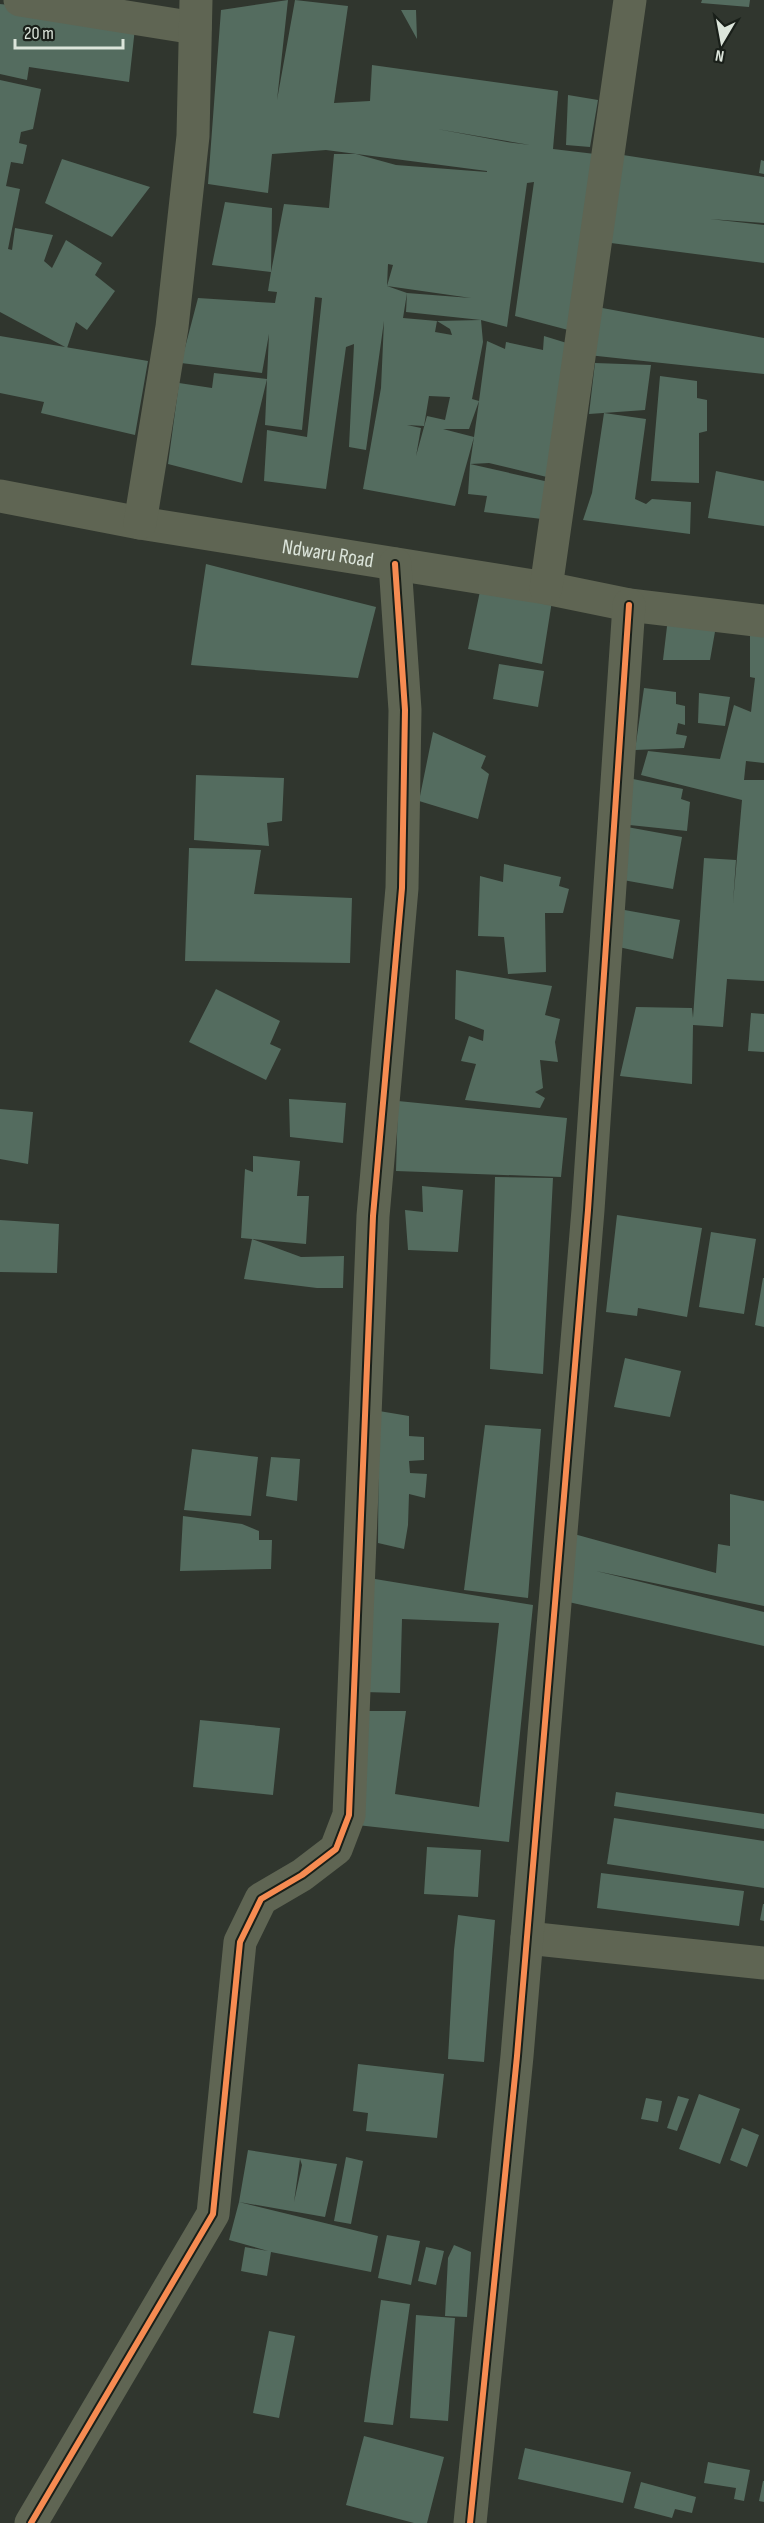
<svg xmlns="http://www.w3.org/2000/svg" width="764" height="2523" font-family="'Sofia Sans Condensed',sans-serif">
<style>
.building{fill:#546c5f;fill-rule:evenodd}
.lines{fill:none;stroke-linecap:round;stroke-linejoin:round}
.minor{stroke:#5f6553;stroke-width:33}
.cycleway-casing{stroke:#191f19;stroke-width:10}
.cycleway{stroke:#f68b52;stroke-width:6}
.labels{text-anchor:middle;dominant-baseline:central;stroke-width:6;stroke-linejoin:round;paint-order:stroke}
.street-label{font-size:21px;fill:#dce5db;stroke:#191f19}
</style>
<rect width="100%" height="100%" fill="#30362e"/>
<path class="building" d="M288 0 277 100 295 0 348 6 334 103 370 101 372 65 558 91 553 149 595 154 572 331 515 316 534 182 527 183 507 327 481 320 483 342 472 399 479 401 487 341 505 349 506 342 543 350 544 336 570 344 555 479 489 463 470 464 549 482 542 519 484 512 487 496 468 494 470 464 474 437 455 506 363 489 381 388 384 321 366 450 349 447 354 344 346 347 326 489 264 481 267 430 307 437 322 298 315 297 302 430 265 425 267 379 242 483 168 464 179 383 212 388 214 373 267 379 269 334 262 373 181 363 198 298 275 303 277 292 268 291 271 272 212 265 225 202 272 208 271 272 284 204 329 208 334 154H356L396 165 487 172V171L326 150 272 154 268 193 208 184 221 10ZM437 129 530 145 507 142ZM388 264 393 265 387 286 471 298 407 293 406 312 481 320 437 321 450 329 452 335 435 332 437 321 403 318 407 293 387 286ZM429 396 450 397 445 420 427 416 416 456 421 428 407 425 424 426ZM479 401 474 437 443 429H469Z
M702 0H750L749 7 701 3Z
M0 4 136 19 129 82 29 67 27 80 0 74Z
M401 10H416L417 39Z
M0 80 41 89 33 129 21 132 19 143 27 145 23 164 11 162 6 186 20 189 8 249 12 250 15 228 53 235 44 261 52 268 66 240 102 263 95 275 115 291 87 330 76 322 67 348 0 312Z
M568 95 598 100 590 147 566 145Z
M623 155 764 177V223L710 219 764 225V263L611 243Z
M62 159 150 187 112 237 45 203Z
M761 160 764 161V174L759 173Z
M597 307 764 338V374L588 355Z
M0 336 148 361 135 435 41 413 44 402 0 393Z
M595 363 651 365 645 410 589 414Z
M660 376 697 381V398L707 400V431L699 433V483L651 481Z
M604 413 646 419 635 499 646 504 652 499 691 502 690 534 583 520 592 493Z
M716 471 764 481V526L708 518Z
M206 564 376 607 358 678 191 665Z
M480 591 552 601 542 664 468 649Z
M668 618 716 626 710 660H663Z
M750 630 764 631V763L746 761 744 780H764V981L727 979 723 1027 693 1025 692 1084 620 1076 636 1007 692 1008 693 1018 704 858 736 860 733 903 742 800 641 775 648 751 720 759 734 705 751 712 755 678 750 677Z
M499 664 544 671 538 707 493 699Z
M644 688 676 692V704L685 706V725L678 723 676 734 687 736 684 748 635 750Z
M699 693 730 697 725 726 698 723Z
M433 732 486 756 481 768 489 774 478 819 419 801Z
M196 775 284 778 282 821 267 823 269 846 194 840Z
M628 778 683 789 681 799 690 802 687 831 620 824Z
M627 827 682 837 673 889 623 880Z
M189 848 261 850 254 894 352 898 350 963 185 961Z
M504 864 561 877 559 886 569 889 563 913H545L546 972 508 974 504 937 478 936 480 876 503 882Z
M619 909 680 920 673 959 614 946Z
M456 970 552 986 545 1015 560 1019 555 1042 558 1062 540 1060 543 1088 535 1092 545 1098 540 1108 465 1100 476 1064 461 1061 469 1036 483 1041 484 1030 455 1019Z
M216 989 280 1021 270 1044 281 1049 266 1080 189 1042Z
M751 1013 764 1014V1052L748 1051Z
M289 1099 346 1103 343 1143 290 1137Z
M398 1101 567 1118 561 1177 396 1171Z
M0 1109 33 1112 28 1164 0 1159Z
M253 1156 300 1161 297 1196H309L306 1244 252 1239 301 1257 344 1256 343 1288H317L244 1279 252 1239 241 1238 245 1169 253 1172Z
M495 1177 553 1178 543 1374 490 1369Z
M422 1186 463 1190 458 1252 408 1250 405 1210 423 1212Z
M617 1215 702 1228 687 1317 638 1308 637 1316 606 1312Z
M0 1220 59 1224 57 1273 0 1272Z
M711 1232 756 1239 744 1314 699 1307Z
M763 1278H764V1327L755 1325Z
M625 1358 681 1371 670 1417 614 1407Z
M379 1411 409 1416V1436L424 1437V1460L409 1461 410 1473 427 1474 425 1498 409 1494 408 1525 404 1549 378 1543Z
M485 1425 541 1429 528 1598 464 1590Z
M192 1449 258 1457 251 1516 184 1510Z
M271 1457 300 1459 297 1501 266 1496Z
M730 1494 764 1501V1606L596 1571 764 1612V1646L564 1601 574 1534 716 1573 718 1544 730 1546Z
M183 1516 242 1524 259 1531V1540H272L271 1569 180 1571Z
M369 1578 533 1605 509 1842 348 1824 361 1711H406L395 1794 479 1807 499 1623 402 1619 400 1693 364 1692Z
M200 1720 280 1728 273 1795 193 1787Z
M616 1792 764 1814V1829L614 1806Z
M614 1818 764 1841V1888L607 1864Z
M427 1847 481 1850 478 1897 424 1894Z
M601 1873 744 1891 739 1926 597 1908Z
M763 1904H764V1921L760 1920Z
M458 1915 495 1920 484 2062 448 2059 454 1950Z
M358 2064 444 2074 437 2138 366 2131 368 2113 353 2111Z
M699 2094 740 2109 720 2164 679 2149Z
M678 2096 689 2099 677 2131 667 2128Z
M646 2098 662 2101 658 2122 641 2119Z
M742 2128 759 2135 747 2167 730 2160Z
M248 2150 337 2164 325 2217 239 2202 378 2236 371 2272 271 2252 267 2276 241 2271 245 2247 268 2251 229 2240 239 2202ZM300 2159 302 2165 294 2202Z
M346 2157 363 2161 351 2224 334 2221Z
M387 2235 420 2241 411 2285 378 2278Z
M454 2245 471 2252 467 2317 445 2316 448 2258Z
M426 2247 444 2251 436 2285 418 2281Z
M381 2300 410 2304 393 2425 364 2422Z
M416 2315 455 2318 448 2421 410 2418Z
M269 2331 295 2336 279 2418 253 2413Z
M364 2436 444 2457 427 2523H414L346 2505Z
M525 2448 631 2472 623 2503 518 2479Z
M708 2462 750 2470 744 2501 734 2499 736 2488 704 2483Z
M763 2481H764V2502L759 2501Z
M641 2482 696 2497 692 2513 675 2509 672 2518 634 2508Z"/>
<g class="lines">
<g class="minor">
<path d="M20 0 195 28"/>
<path id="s1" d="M0 496 140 523 546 588 629 605 764 621"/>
<path d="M140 523 172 327 193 136 196 0"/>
<path d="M546 588 630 0"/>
<path d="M527 1938 764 1963"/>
<path d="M31 2523 213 2214 240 1942 261 1899 302 1875 336 1849 349 1815 373 1216 402 888 405 710 395 564"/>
<path d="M470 2523 517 2056 588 1210 629 605"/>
</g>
<g class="cycleway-casing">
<path id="cycleway" d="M31 2523 213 2214 240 1942 261 1899 302 1875 336 1849 349 1815 373 1216 402 888 405 710 395 564
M470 2523 517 2056 588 1210 629 605"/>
</g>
<use href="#cycleway" class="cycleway"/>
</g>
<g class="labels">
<g class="street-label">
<text stroke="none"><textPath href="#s1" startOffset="333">Ndwaru Road</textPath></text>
</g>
</g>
<g transform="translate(722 42) rotate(190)" stroke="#191f19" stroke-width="4.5" paint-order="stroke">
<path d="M0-4.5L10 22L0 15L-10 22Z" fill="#dce5db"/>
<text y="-9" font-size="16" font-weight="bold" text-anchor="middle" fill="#dce5db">N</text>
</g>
<path d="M15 39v9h108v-9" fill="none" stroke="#dce5db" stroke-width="3"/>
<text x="24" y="39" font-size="18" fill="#dce5db" stroke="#191f19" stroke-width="4.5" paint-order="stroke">20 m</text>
</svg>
